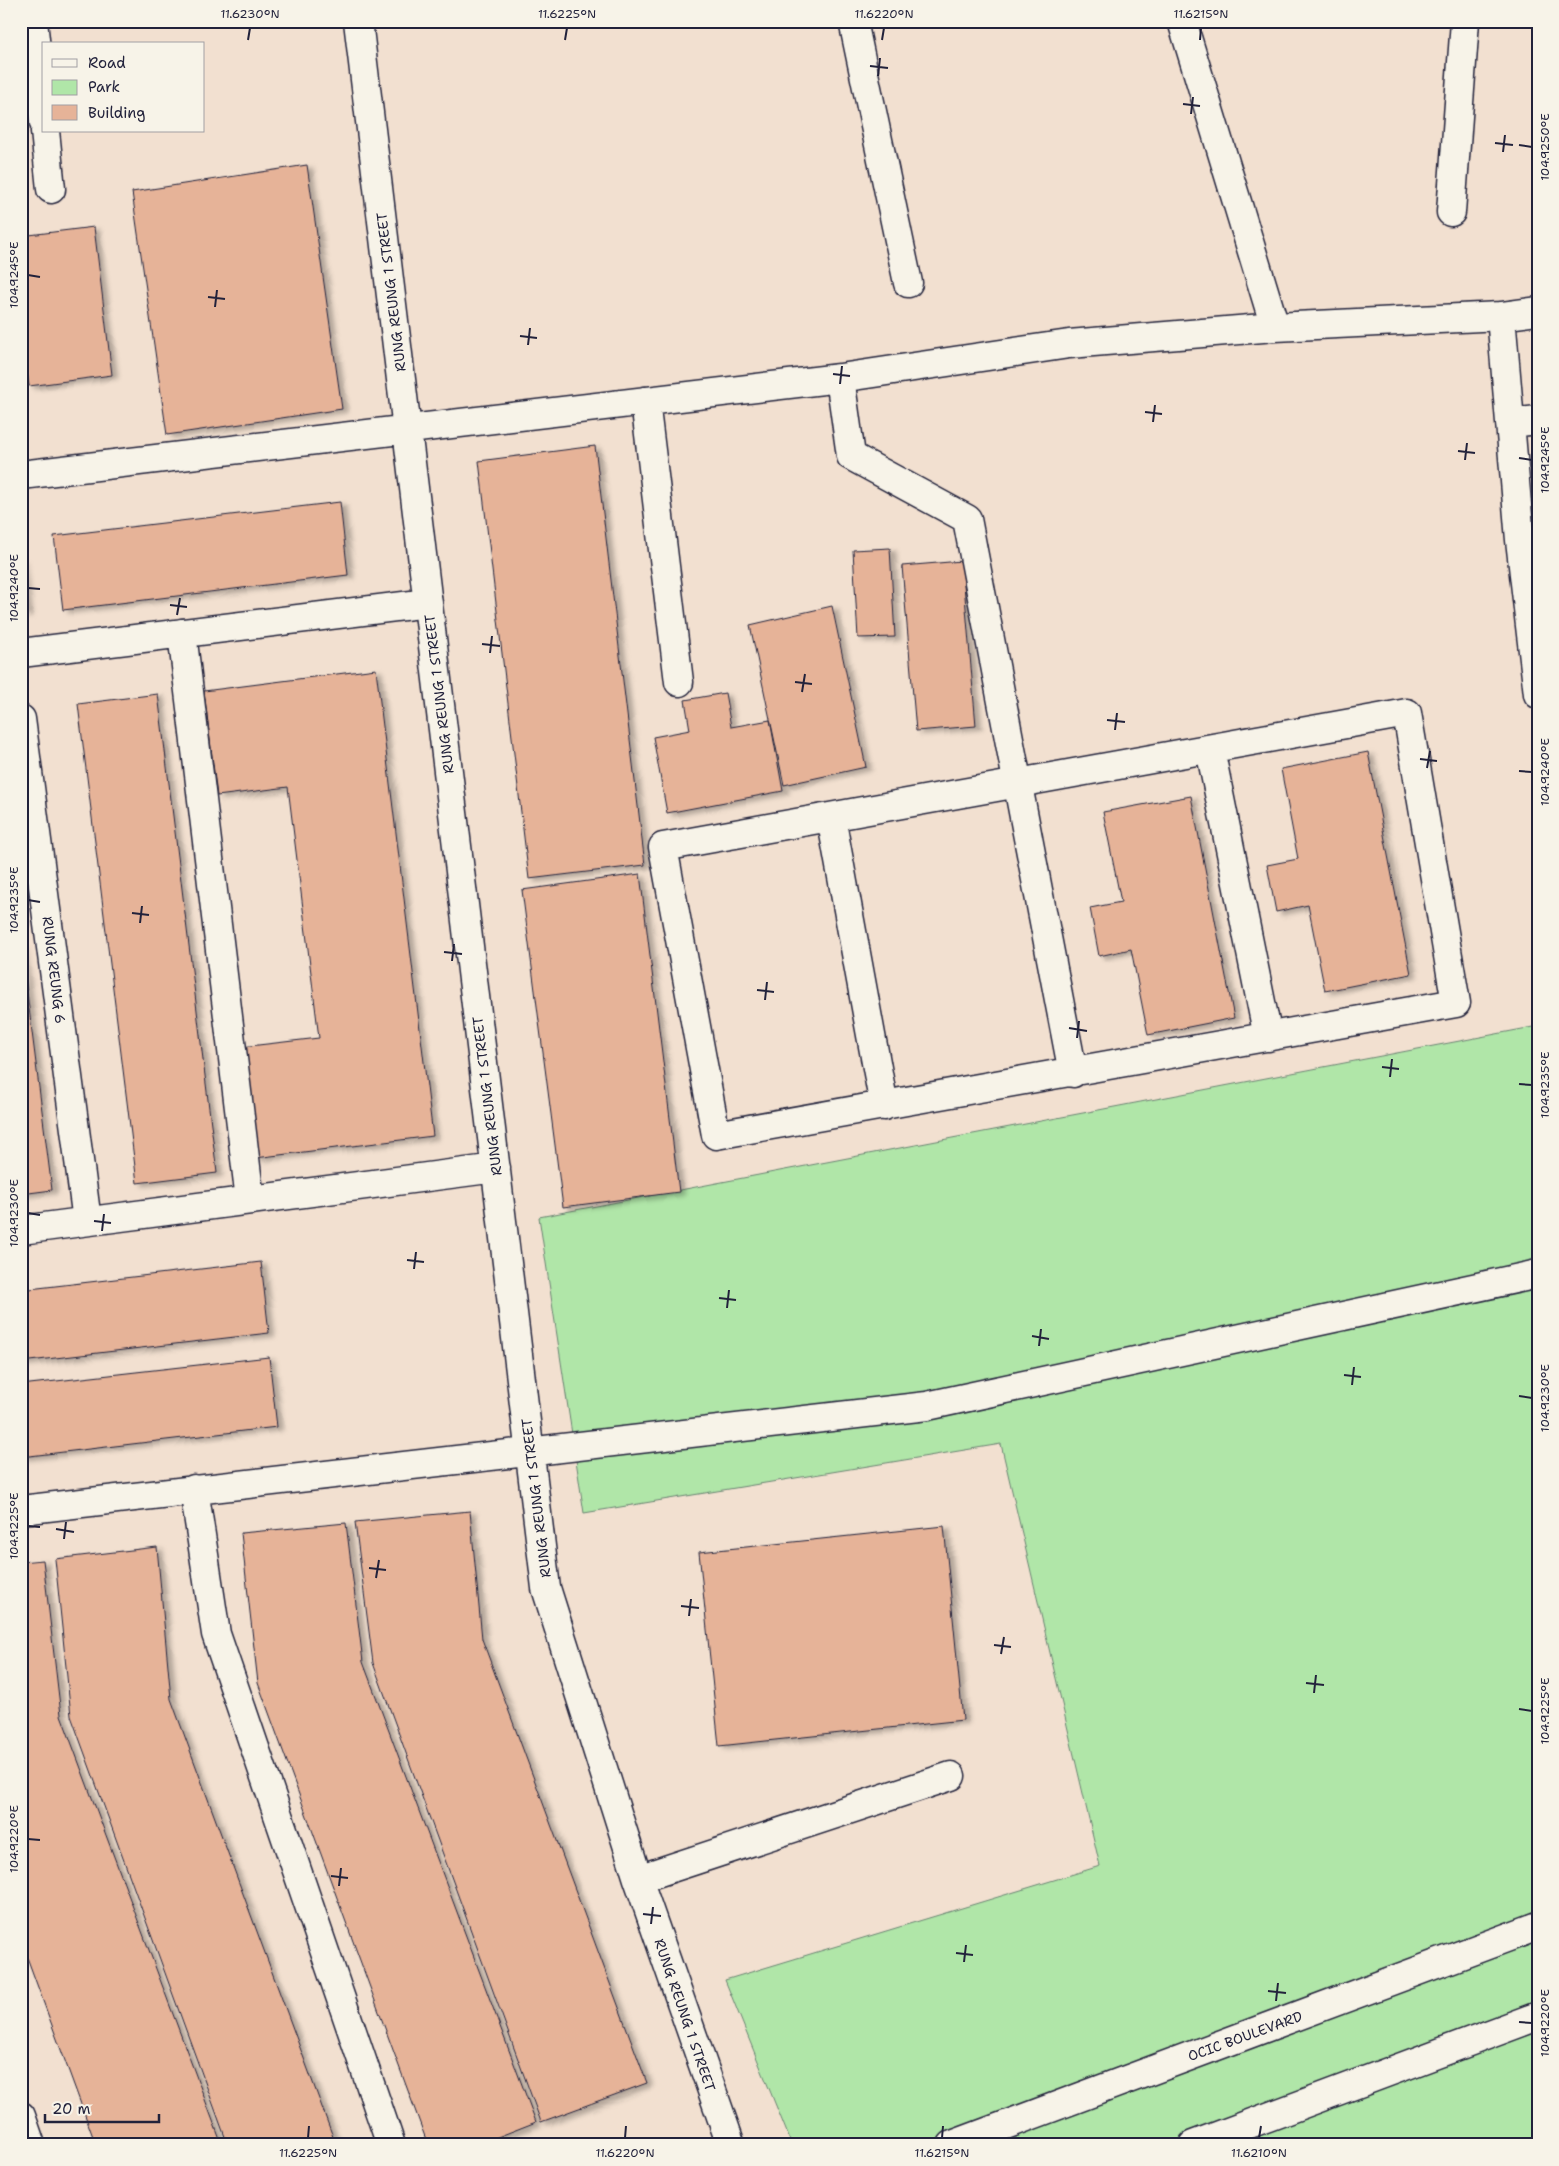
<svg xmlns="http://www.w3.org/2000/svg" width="1559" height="2166" font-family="'Shantell Sans',sans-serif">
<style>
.green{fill:#b0e6a8;stroke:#698472}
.building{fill:#e6b398;stroke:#22223b;filter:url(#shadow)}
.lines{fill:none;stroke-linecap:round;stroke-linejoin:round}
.minor-casing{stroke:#22223b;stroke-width:31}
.minor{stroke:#f7f3e8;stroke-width:28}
.ticks{fill:none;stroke:#22223b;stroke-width:2}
.labels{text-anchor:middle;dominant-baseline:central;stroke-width:4;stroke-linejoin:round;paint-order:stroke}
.street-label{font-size:14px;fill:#22223b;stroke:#f7f3e8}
.neatline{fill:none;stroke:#22223b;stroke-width:2}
.ticks-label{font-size:12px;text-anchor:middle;fill:#22223b}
</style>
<defs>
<filter id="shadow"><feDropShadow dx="5.5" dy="3" stdDeviation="2.5" flood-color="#0004"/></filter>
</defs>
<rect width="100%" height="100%" fill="#f2e0d0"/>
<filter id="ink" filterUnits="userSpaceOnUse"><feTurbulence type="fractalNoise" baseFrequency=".02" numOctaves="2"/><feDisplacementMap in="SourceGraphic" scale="10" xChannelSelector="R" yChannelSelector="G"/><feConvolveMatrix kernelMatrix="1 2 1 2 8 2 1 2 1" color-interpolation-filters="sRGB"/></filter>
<g filter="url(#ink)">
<path class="green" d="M1538 1026V2145H792L725 1980 1100 1866 1001 1444 584 1513 539 1217Z"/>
<path class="building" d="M307 165 342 409 167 435 132 192Z
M94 227 112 375 29 386 21 326V236Z
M595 446 645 865 529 879 479 461Z
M340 502 348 575 63 610 54 536Z
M890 548 895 637 858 638 853 550Z
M21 558 27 612 21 613Z
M962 561 976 726 916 731 902 566Z
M832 606 866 767 784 785 750 625Z
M376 669 433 1136 255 1158 241 1047 319 1038 288 787 217 796 204 691Z
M725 693 731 727 770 720 783 791 667 813 653 737 690 730 685 700Z
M158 694 217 1173 137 1183 78 704Z
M1368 752 1411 974 1325 991 1308 905 1276 912 1267 865 1298 859 1281 769Z
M1191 796 1234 1018 1148 1035 1131 949 1099 956 1090 908 1121 902 1103 812Z
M640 874 679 1192 563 1207 522 890Z
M21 945 52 1190 21 1194Z
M261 1262 269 1333 21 1362V1290Z
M269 1357 277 1427 21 1457V1385Z
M470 1511 482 1639 647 2083 541 2122 373 1663 355 1522Z
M346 1523 363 1662 536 2122 477 2145H428L258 1683 241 1533Z
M944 1526 963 1720 719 1746 699 1552Z
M157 1547 171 1699 336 2145H228L71 1716 55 1559Z
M43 1560 61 1715 222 2145H96L21 1941V1562Z"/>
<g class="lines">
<g class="minor-casing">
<path id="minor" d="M33 21 44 123
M358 21 546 1588 638 1879 731 2145
M853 21 908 283
M1182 21 1275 327
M45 131 51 189
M1451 212 1465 21
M1501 316 1520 540 1538 694
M840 378 851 456 967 519 1073 1073
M645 401 679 682
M1510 423 1538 420
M21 475 840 378 1069 344 1275 327 1501 316 1538 311
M182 633 250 1200
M21 653 428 603
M1407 713 1456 1003 716 1135 663 847Z
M21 719 87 1221
M1210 749 1268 1037
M831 817 884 1106
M21 1230 496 1168
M194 1489 216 1634 391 2145
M21 1510 927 1406 1538 1274
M638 1879 951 1776
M21 2116 31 2145
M952 2145 1538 1926
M1193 2145 1538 2016"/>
</g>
<use href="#minor" class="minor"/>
</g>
</g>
<path class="ticks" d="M248 40 250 28M565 40 567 28M882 40 884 28M1200 40 1201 28M870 66 888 68M878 76 880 58M1183 104 1200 106M1191 114 1193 97M1495 143 1513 145M1519 145 1532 147M1503 152 1505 135M28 275 40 277M208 297 225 299M215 307 217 290M520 336 537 338M528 345 530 328M833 374 850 376M840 384 842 366M1145 412 1162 414M1153 422 1155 405M1458 451 1475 453M1519 458 1532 460M1465 460 1467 443M28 588 40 589M170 605 187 607M177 615 180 598M482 644 500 646M490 653 492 636M795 682 812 684M802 692 805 674M1107 720 1125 722M1115 730 1117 713M1420 759 1437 761M1427 768 1430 751M1519 771 1532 772M28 900 40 902M132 913 149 915M140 923 142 906M444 952 462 954M452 961 454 944M757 990 774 992M765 1000 767 982M1069 1028 1087 1031M1077 1038 1079 1021M1382 1067 1399 1069M1390 1077 1392 1059M1519 1084 1532 1085M28 1213 40 1215M94 1221 111 1223M102 1231 104 1214M407 1260 424 1262M414 1269 416 1252M719 1298 736 1300M727 1308 729 1290M1032 1336 1049 1339M1039 1346 1041 1329M1344 1375 1361 1377M1352 1385 1354 1367M1519 1396 1532 1398M28 1526 40 1527M56 1529 74 1532M64 1539 66 1522M369 1568 386 1570M376 1578 379 1560M681 1606 699 1608M689 1616 691 1599M994 1645 1011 1647M1001 1654 1004 1637M1306 1683 1324 1685M1314 1693 1316 1675M1519 1709 1532 1711M28 1839 40 1840M331 1876 348 1878M339 1886 341 1868M643 1914 661 1916M651 1924 653 1907M956 1953 973 1955M964 1962 966 1945M1268 1991 1286 1993M1276 2001 1278 1983M1519 2022 1532 2023M308 2138 309 2126M625 2138 626 2126M942 2138 943 2126M1259 2138 1261 2126"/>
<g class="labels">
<g class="street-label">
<text transform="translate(391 292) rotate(-97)">RUNG REUNG 1 STREET</text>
<text transform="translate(439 694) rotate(-97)">RUNG REUNG 1 STREET</text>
<text transform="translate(54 970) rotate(83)">RUNG REUNG 6</text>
<text transform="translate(487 1096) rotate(-97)">RUNG REUNG 1 STREET</text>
<text transform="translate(536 1498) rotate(-97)">RUNG REUNG 1 STREET</text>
<text transform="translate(685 2015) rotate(71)">RUNG REUNG 1 STREET</text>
<text transform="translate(1245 2036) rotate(-20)">OCIC BOULEVARD</text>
</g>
</g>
<rect width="1559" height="2166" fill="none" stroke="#f7f3e8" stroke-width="55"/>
<rect x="42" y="42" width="162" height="90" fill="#f7f3e8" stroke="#a29fa3"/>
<rect x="52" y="59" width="25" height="8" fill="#f7f3e8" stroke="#a29fa3"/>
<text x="88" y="68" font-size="15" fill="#22223b">Road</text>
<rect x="52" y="80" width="25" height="15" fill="#b0e6a8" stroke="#a29fa3"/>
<text x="88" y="92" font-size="15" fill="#22223b">Park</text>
<rect x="52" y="105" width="25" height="15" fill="#e6b398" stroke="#a29fa3"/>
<text x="88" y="118" font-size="15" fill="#22223b">Building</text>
<path d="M45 2114v8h114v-8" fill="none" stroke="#22223b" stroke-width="2.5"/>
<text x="52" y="2114" font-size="15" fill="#22223b" stroke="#f7f3e8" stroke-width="4" paint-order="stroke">20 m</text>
<rect x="28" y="28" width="1504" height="2110" class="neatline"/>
<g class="ticks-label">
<text x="250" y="18">11.6230°N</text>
<text x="567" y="18">11.6225°N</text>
<text x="884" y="18">11.6220°N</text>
<text x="1201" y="18">11.6215°N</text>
<text transform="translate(1545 147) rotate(-90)" y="4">104.9250°E</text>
<text transform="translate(14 275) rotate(-90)" y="4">104.9245°E</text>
<text transform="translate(1545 460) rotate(-90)" y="4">104.9245°E</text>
<text transform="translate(14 588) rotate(-90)" y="4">104.9240°E</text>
<text transform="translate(1545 772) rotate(-90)" y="4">104.9240°E</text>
<text transform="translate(14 900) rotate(-90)" y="4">104.9235°E</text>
<text transform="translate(1545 1085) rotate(-90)" y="4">104.9235°E</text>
<text transform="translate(14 1213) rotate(-90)" y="4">104.9230°E</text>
<text transform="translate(1545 1398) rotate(-90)" y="4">104.9230°E</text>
<text transform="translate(14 1526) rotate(-90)" y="4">104.9225°E</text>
<text transform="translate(1545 1711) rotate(-90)" y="4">104.9225°E</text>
<text transform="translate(14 1839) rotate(-90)" y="4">104.9220°E</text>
<text transform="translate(1545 2023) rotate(-90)" y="4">104.9220°E</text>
<text x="308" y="2157">11.6225°N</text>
<text x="625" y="2157">11.6220°N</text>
<text x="942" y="2157">11.6215°N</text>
<text x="1259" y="2157">11.6210°N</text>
</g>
</svg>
